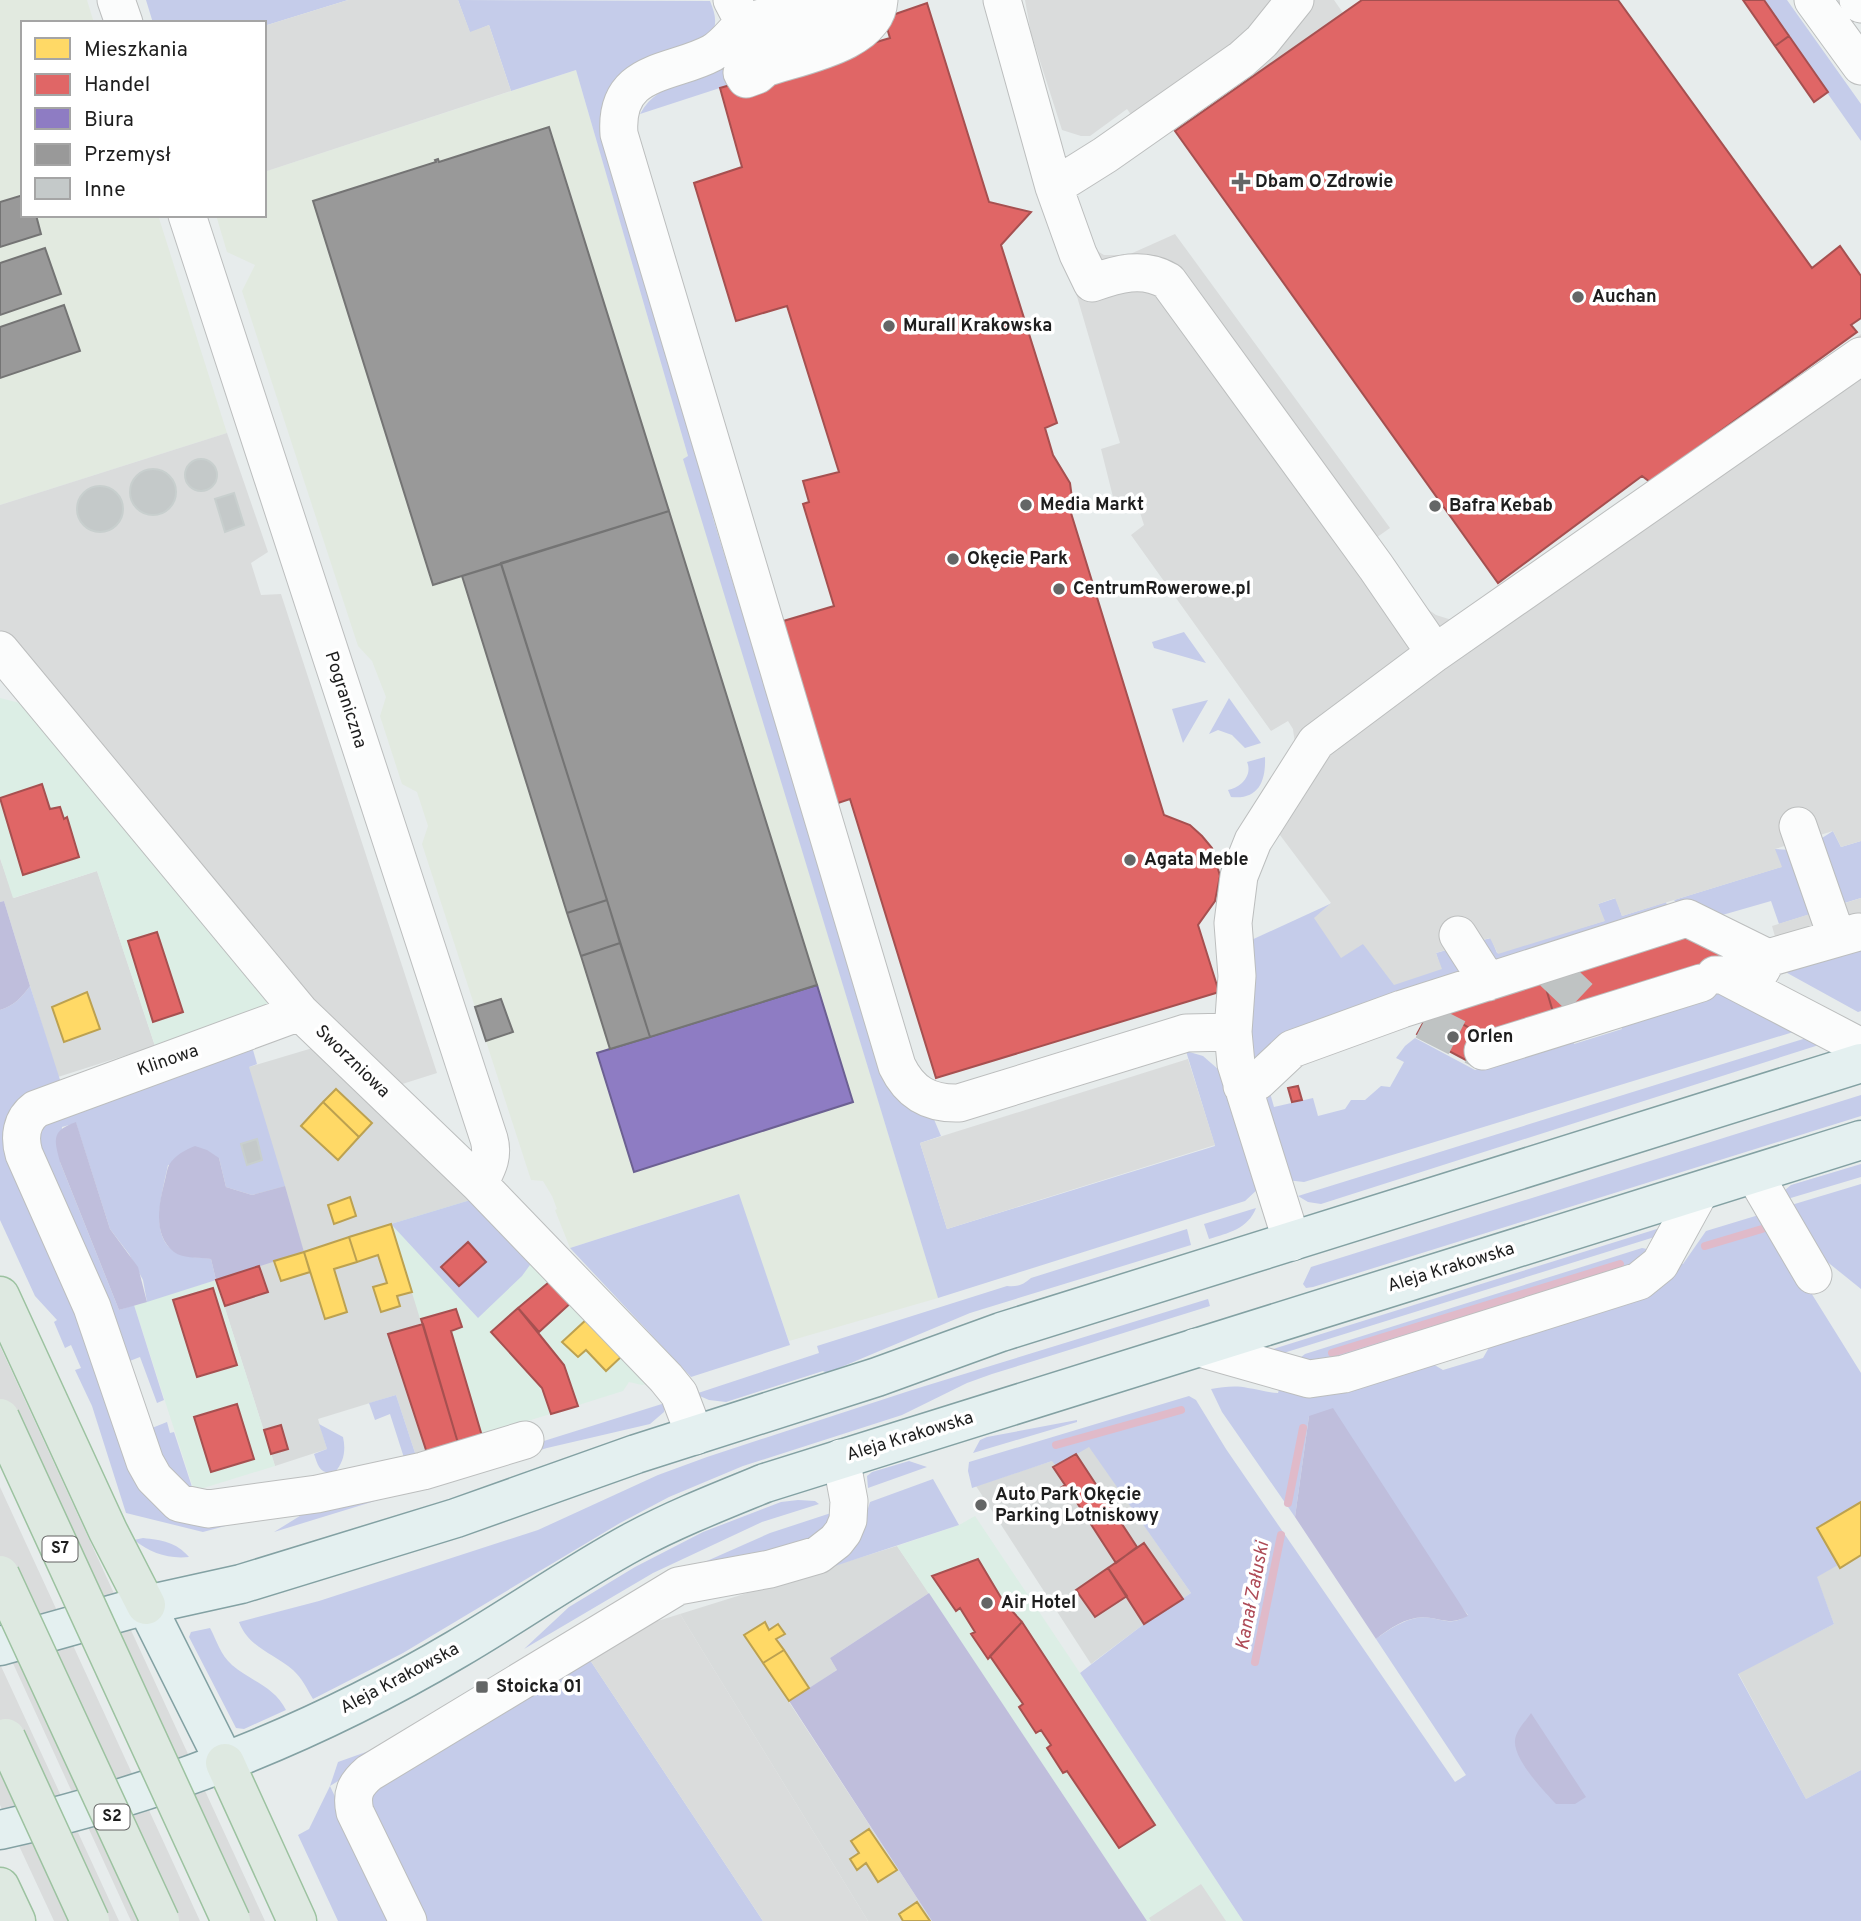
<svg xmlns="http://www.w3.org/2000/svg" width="1861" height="1921" font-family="Overpass,sans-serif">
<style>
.residential{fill:#d8dbdb}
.commercial{fill:#dceee5}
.industrial{fill:#e2eae0}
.grass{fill:#c5ccea}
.forest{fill:#bfbedc}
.parking{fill:#dadcdc}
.homes{fill:#ffd966;stroke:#bca150;stroke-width:2}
.shops{fill:#e06666;stroke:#a65050;stroke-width:2}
.offices{fill:#8e7cc3;stroke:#6c6092;stroke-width:2}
.industry{fill:#999;stroke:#747474;stroke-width:2}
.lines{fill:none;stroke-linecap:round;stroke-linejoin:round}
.stream{stroke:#e0bac9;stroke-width:8}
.building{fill:#c4c9c9;stroke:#c8cfce;stroke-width:2}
.minor-tunnel{stroke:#bfc3c3;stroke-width:37;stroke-dasharray:37 18;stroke-linecap:butt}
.minor-casing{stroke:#bcbebe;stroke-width:39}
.major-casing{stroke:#83a1a3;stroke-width:41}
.highway-casing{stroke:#9cc2a0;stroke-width:41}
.minor{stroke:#fbfcfc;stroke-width:37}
.major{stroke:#e4f0f0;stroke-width:38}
.highway{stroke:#dee9e1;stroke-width:38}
.highway-bridge-casing{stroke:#9cc2a0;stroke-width:41;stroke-linecap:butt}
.highway-bridge{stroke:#dee9e1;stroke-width:38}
.poi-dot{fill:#646666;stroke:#fff;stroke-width:2.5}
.labels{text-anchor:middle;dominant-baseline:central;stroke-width:7;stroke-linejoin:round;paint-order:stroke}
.shield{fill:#fff;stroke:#626262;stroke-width:2}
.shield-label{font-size:16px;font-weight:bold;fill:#1e1e1e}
.poi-label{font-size:18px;font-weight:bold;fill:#1e1e1e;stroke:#fff;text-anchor:start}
.street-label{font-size:18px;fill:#1e1e1e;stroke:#fff}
.water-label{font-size:19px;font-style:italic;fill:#ae4a56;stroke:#fff}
</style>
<rect width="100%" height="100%" fill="#e7ecec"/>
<path class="residential" d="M0 858 14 898 97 871 155 1046 58 1077 4 901 0 902Z
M316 1047 477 1198 423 1324 458 1443 416 1456 396 1395 318 1419 327 1449 275 1466 216 1280 259 1266 249 1067Z
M1089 1446 1191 1593 1144 1624 1091 1664 976 1486 1052 1461Z
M1861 1502V1770L1806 1799 1738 1673 1834 1624 1816 1576 1838 1564 1817 1528Z
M897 1546 929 1593 830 1658 837 1670 789 1702 932 1921H868L680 1614Z"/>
<path class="commercial" d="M0 698 20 703 270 994 265 1011 155 1046 97 871 13 898 0 858Z
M477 1198 652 1383 642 1385 629 1382 623 1391 458 1443 391 1224Z
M216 1280 275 1466 194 1491 134 1305Z
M975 1516 1080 1673 1243 1921H1147L897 1546 959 1525Z"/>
<path class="industrial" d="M0 0H87L94 23H23V215H158L227 433 0 505Z
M576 70 688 456 684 460 938 1298 789 1341 738 1194 570 1248 555 1210 557 1209 552 1196 543 1181 531 1180 422 844 428 826 417 792 402 784 380 716 386 697 372 661 358 646 242 291 255 265 227 252 216 215H264V172Z"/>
<path class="grass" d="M146 0H348L264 26V23H153Z
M458 0 710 1C715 13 717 21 713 33L620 80 713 518 883 1072 933 1117 941 1136 920 1143 947 1229 1215 1146 1186 1051 1203 1056 1219 1070 1259 1188 1245 1201 938 1298 683 459 688 456 576 70 511 91 489 25 470 33Z
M1762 0H1787L1861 104V141Z
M733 62 726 86 640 114C661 76 701 86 733 62Z
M1184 632 1206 663 1154 648 1152 642Z
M1229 698 1261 743 1245 748 1232 735 1218 730 1209 734Z
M1208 700 1183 743 1172 709Z
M1265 757C1266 782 1258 800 1231 797L1228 790C1240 788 1253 776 1247 762Z
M1833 831 1841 847 1861 841V898L1838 905 1819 843 1822 838Z
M1774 849 1792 850 1817 912 1779 924 1771 901 1705 920 1682 909 1674 900 1781 867Z
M1616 898 1622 916 1666 902 1671 918 1496 965 1479 941 1491 938 1497 953 1604 921 1598 904Z
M1332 903 1363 944 1441 969 1436 953 1450 949 1464 976 1258 1060H1251L1247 942Z
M1861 943V1011L1858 1012 1780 969Z
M30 986 62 1086 26 1099 65 1272 137 1472 259 1517 203 1532 126 1513 92 1406 75 1370 81 1368 71 1345 65 1348 54 1322 57 1320 35 1296 0 1220V1010C14 1006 22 997 30 986Z
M1710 986 1803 1029 1304 1182 1286 1180C1278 1157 1254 1115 1270 1093L1274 1107 1313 1098 1318 1116 1345 1109 1351 1100H1365L1381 1086 1390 1087 1404 1062 1396 1058 1405 1046 1415 1038 1475 1070 1572 1033 1574 1044 1622 1029 1620 1018Z
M1813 1036 1822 1044 1321 1204 1308 1202 1298 1196Z
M251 1043 257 1064 249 1067 285 1186 252 1195 226 1187 219 1158 168 1165C163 1190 147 1240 178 1253 188 1258 200 1257 211 1259L216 1280 147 1302 143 1280 129 1254 110 1229 76 1123 62 1127 60 1162 119 1310 134 1305 164 1400 157 1403 140 1357 122 1364 42 1173 37 1131 41 1125Z
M1861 1095V1116L1313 1287 1306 1288 1303 1284 1311 1267Z
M1861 1164V1177L1784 1200 1785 1190 1791 1185Z
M1861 1184V1289L1820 1256 1788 1206Z
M739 1194 790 1345 691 1377 570 1248Z
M477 1198 535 1258 522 1276 478 1318 391 1224Z
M1256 1208C1248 1229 1228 1233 1209 1239L1204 1224Z
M1762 1214 1861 1373V1502L1817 1528 1838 1565 1817 1577 1834 1624 1738 1674 1806 1799 1861 1770V1921H1243L1080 1673 1144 1624 1191 1593 1089 1447 1056 1466 1052 1461 972 1488 968 1471 969 1462 1189 1396 1196 1400 1226 1449 1455 1782 1466 1775 1376 1639C1391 1628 1412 1614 1431 1618 1448 1621 1452 1625 1468 1615L1309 1416 1295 1517 1222 1412 1211 1389C1224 1387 1235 1385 1248 1388 1259 1389 1267 1393 1278 1393L1280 1386 1431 1363 1443 1370 1483 1358 1491 1344 1678 1262 1683 1264 1706 1231Z
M1660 1228 1661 1235 1274 1356 1267 1351Z
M1187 1229 1191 1245 970 1313 827 1373 823 1371 726 1402 709 1400 695 1394 819 1353 817 1346 1007 1286C1017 1287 1023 1285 1031 1278Z
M1642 1248 1652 1250 1642 1261 1330 1362 1296 1361 1305 1354Z
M1208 1299 1210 1306 992 1374 967 1383 902 1415 743 1466 669 1497 620 1523 403 1653 313 1699C307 1689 302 1678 293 1670 273 1653 249 1648 239 1622L319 1601 538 1530 658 1475 707 1457 912 1390Z
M396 1395 416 1456 406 1464 390 1414 375 1420 369 1403Z
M665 1403 664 1412 650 1424 547 1448 274 1532 316 1506 369 1496Z
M1077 1420V1422L973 1453 980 1440 987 1437Z
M167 1422 170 1433 174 1432 195 1496 172 1484 152 1428Z
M319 1424 343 1437C346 1450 344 1462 335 1472 320 1475 318 1466 314 1454L327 1449Z
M909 1461 927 1467 868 1488 867 1476 872 1472Z
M933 1479 959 1525 832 1567 862 1527 870 1502Z
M798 1500 815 1501 819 1504 762 1522 653 1573 524 1649 569 1607 635 1567 703 1532 781 1502Z
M831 1513V1520L815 1542 691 1568 770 1533Z
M143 1538C162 1540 176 1542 189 1557 167 1559 151 1553 134 1540Z
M210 1628C217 1641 220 1654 232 1665 252 1682 274 1686 286 1710L244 1729 236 1728 189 1637 191 1632Z
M588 1657 763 1921H420L367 1802 375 1787 470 1733Z
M411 1736 330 1786 394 1921H338L298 1835 309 1829 330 1786 338 1762Z"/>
<path class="forest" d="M4 901 30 986C22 997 14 1006 0 1010V902Z
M76 1122 110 1229 138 1267 147 1302 119 1310 60 1162C54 1139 51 1131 76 1122Z
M195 1146 207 1150 219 1158 226 1187 252 1195 285 1186 304 1252 216 1280 211 1259C200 1257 183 1259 174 1252 152 1235 159 1203 165 1180 166 1176 167 1169 169 1165 175 1155 185 1150 195 1146Z
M1333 1408 1468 1616C1451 1624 1449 1621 1431 1618 1411 1614 1391 1627 1376 1639L1295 1517 1309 1416Z
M929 1593 1147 1921H932L789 1701 837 1670 830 1658Z
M1531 1713 1586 1797 1575 1804H1556C1543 1790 1516 1762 1515 1743 1514 1732 1526 1721 1531 1713Z"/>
<path class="parking" d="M348 0H458L470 32 489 25 511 91 264 172V26Z
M1025 0H1334L1343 13 1362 0H1429L1731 423 1679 462 1861 334V841L1841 847 1833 831 1775 849 1782 867 1622 916 1615 898 1598 904 1605 921 1498 954 1490 938 1455 947 1436 953 1442 969 1394 985 1363 944 1341 958 1314 918 1331 903 1259 807 1295 744 1293 729 1288 721 1271 731 1131 535 1144 525 1136 500 1115 505 1101 449 1120 443 1066 259 1092 248 1104 255H1128L1175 234 1390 528 1373 540 1419 603 1436 615 1455 621 1650 483 1241 85 1217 55 1132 116 1127 109 1090 136H1081L1062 130 1031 33Z
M227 433 268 552 251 563 261 595 281 594 437 1073 396 1086 291 982 0 630V505Z
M1861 898V921L1778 947 1772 926Z
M1188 1059 1215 1145 947 1229 920 1143Z
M0 1346 265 1921H210L0 1464Z
M0 1487 200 1921H131L0 1635Z
M680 1614 868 1921H763L588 1657 628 1630Z
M0 1664 119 1921H54L0 1805Z
M1201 1884 1226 1921H1151L1149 1918Z"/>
<path class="homes" d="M87 992 100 1029 64 1042 52 1007Z
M336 1089 372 1123 359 1137 323 1102Z
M323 1102 359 1137 338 1160 301 1126Z
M350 1197 356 1216 334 1224 328 1205Z
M391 1224 412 1292 397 1296 400 1306 381 1312 373 1287 387 1283 378 1255 357 1262 349 1237Z
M349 1237 357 1262 334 1269 347 1312 325 1319 304 1252Z
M304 1252 310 1272 281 1281 274 1261Z
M587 1319 622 1356 606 1371 586 1350 578 1357 562 1342Z
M1861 1502V1555L1840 1568 1817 1528Z
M765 1622 769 1630 778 1624 785 1634 776 1639 784 1650 763 1663 744 1635Z
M784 1650 809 1688 789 1701 763 1663Z
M869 1829 897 1870 878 1882 866 1863 857 1870 850 1859 859 1853 851 1841Z
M917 1902 930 1921H903L899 1914Z"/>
<path class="shops" d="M1362 0H1618L1812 268 1840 246 1861 276V318L1851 325 1857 332 1650 482 1642 476 1498 583 1175 131Z
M1743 0H1764L1789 36 1775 46Z
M927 3 989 202 1031 212 1001 245 1057 423 1045 428 1053 455 1070 483 1073 506 1071 513 1164 815 1190 825 1202 836 1212 848 1220 876 1215 901 1198 925 1219 992 936 1078 850 799 835 804 780 622 834 606 803 504 809 502 803 481 839 472 787 306 736 321 694 183 742 167 720 88 890 38 884 18Z
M1789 36 1828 92 1814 102 1775 46Z
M42 784 50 809 60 807 64 819 67 817 79 857 23 875 0 798Z
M1694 929 1730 947 1708 988 1556 1022 1542 975Z
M157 932 183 1012 153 1022 128 941Z
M1542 975 1556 1022 1489 1039 1432 1007Z
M1432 1007 1489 1039 1475 1065 1417 1034Z
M1298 1086 1302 1100 1292 1102 1288 1088Z
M468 1242 486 1262 459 1286 441 1267Z
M259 1266 268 1292 225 1306 216 1280Z
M554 1278 574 1300 539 1332 518 1308Z
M213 1288 237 1365 197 1377 173 1300Z
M518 1308 564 1365 578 1406 551 1414 542 1388 491 1332Z
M456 1309 462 1327 451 1331 482 1436 458 1443 421 1319Z
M423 1324 458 1443 427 1453 388 1334Z
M237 1404 254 1459 211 1472 194 1417Z
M281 1425 288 1449 271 1454 264 1430Z
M1076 1454 1137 1547 1116 1563 1072 1495 1063 1501 1057 1490 1065 1485 1053 1467Z
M1144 1543 1183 1599 1144 1624 1108 1568Z
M978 1559 1003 1601 1022 1622 988 1659 971 1634 975 1632 960 1608 956 1611 932 1576Z
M1108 1568 1127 1596 1095 1617 1076 1590Z
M1022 1622 1155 1825 1119 1848 1067 1771 1063 1773 1047 1748 1051 1745 1041 1730 1036 1733 1019 1707 1023 1704 990 1656Z"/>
<path class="offices" d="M817 985 853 1102 634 1172 597 1053Z"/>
<path class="industry" d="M549 127 669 511 433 585 313 201 436 162 435 160 438 159 439 162Z
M23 195V215H36L41 234 0 247V202Z
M45 248 61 294 0 315V263Z
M64 305 80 351 0 378V327Z
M669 511 817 985 650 1037 501 563Z
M501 564 607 900 567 913 462 576Z
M607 900 620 943 581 956 567 913Z
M620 943 650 1037 610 1049 581 956Z
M501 999 513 1032 486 1041 475 1007Z"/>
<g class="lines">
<path class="stream" d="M1705 1246 1762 1229
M1332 1353 1620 1264
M1056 1445 1181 1410
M1288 1503 1303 1428
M1255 1662 1281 1535"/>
</g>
<path class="building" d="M185 475a16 16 0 1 1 32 0a16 16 0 1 1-32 0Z
M130 492a23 23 0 1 1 46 0a23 23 0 1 1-46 0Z
M77 509a23 23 0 1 1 46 0a23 23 0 1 1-46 0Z
M234 493 244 525 225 532 215 499Z
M257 1139 262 1160 247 1165 241 1144Z"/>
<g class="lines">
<path class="minor-tunnel" d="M1553 972 1594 1011
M1424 1021 1483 1051"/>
<g class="minor-casing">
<path id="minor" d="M116 0 124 23
M732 0 744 23C734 32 725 46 712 53 671 75 614 68 619 134L897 1066C910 1093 929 1104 959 1103L1186 1033 1233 1032
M854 0C856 12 849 17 841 24 816 32 749 46 742 73L746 79 757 75 765 68C799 56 876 44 879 0
M1002 0 1054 187 1078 254 1092 283C1117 274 1143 266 1168 281L1376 567 1435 653
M1813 0 1861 66
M1858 0 1861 4
M744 23 823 0
M1054 187 1105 155 1242 59 1262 41 1295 0
M187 215 489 1139C494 1157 487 1168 479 1184
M0 650 300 1012 479 1184 666 1378 679 1394 695 1436
M1798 826 1837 938
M1458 935 1488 982
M1768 958 1858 932
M1715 975H1723L1861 1047
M300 1012 36 1109C21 1120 19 1137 24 1154L92 1307 145 1462 154 1478 179 1503 208 1509 317 1494 423 1471 525 1440
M1483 1051 1701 983
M1242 1086 1258 1081 1292 1049 1402 1009 1687 918 1768 958 1750 989
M1754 1174 1813 1275
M1292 1242 1236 1064 1233 1032 1237 976 1233 923 1239 876 1253 841 1316 742 1435 653 1861 356
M1196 1347 1309 1379 1344 1374 1639 1281 1660 1264 1700 1191
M408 1921 355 1812C351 1794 355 1785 369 1773L678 1586 770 1569 818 1555 836 1541 843 1532 848 1520 849 1501 841 1458"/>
</g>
<g class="major-casing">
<path id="major" d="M146 1605 225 1763
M0 1646 146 1605 241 1584 456 1518 636 1454 877 1377 1001 1332 1861 1063
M0 1830C163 1794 313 1734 457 1649 517 1614 573 1574 634 1541 677 1518 721 1501 765 1483L1861 1140"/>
</g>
<g class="highway-casing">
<path id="highway" d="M0 1296 108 1531 146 1605
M225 1763 297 1921
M0 1887 16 1921"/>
</g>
<use href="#minor" class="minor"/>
<use href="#major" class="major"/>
<use href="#highway" class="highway"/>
<g class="highway-bridge-casing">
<path id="highway-bridge" d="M0 1418 231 1921
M0 1575 160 1921
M6 1738 90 1921"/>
</g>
<use href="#highway-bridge" class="highway-bridge"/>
</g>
<g class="poi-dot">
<path d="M1237.5 171.5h7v7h7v7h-7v7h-7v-7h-7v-7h7z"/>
<circle cx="1578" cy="297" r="7"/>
<circle cx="889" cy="326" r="7"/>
<circle cx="1026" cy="505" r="7"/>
<circle cx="1435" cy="506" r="7"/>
<circle cx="953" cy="559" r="7"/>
<circle cx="1059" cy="589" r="7"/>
<circle cx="1130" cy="860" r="7"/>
<circle cx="1453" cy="1037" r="7"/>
<circle cx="981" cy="1505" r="7"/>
<circle cx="987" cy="1603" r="7"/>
<rect x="475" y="1680" width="14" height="14" rx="3.5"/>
</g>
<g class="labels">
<g class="shield">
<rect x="42.5" y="1536.5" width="35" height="25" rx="5"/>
<rect x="94.5" y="1804.5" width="35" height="25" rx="5"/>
</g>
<g class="shield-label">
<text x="60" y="1549">S7</text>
<text x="112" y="1817">S2</text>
</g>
<g class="poi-label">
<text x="1255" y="182">Dbam O Zdrowie</text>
<text x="1592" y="297">Auchan</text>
<text x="903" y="326">Murall Krakowska</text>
<text x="1040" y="505">Media Markt</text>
<text x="1449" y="506">Bafra Kebab</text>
<text x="967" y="559">Okęcie Park</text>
<text x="1073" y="589">CentrumRowerowe.pl</text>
<text x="1144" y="860">Agata Meble</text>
<text x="1467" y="1037">Orlen</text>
<text x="995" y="1495">Auto Park Okęcie<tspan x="995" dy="21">Parking Lotniskowy</tspan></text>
<text x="1001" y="1603">Air Hotel</text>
<text x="496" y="1687">Stoicka 01</text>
</g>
<g class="street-label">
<text transform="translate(345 700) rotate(72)">Pograniczna</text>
<text transform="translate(168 1061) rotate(-19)">Klinowa</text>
<text transform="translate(352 1062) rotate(44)">Sworzniowa</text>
<text transform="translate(1451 1268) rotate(-17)">Aleja Krakowska</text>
<text transform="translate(910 1437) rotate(-17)">Aleja Krakowska</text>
<text transform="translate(400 1679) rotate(-28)">Aleja Krakowska</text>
</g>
<g class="water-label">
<text transform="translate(1253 1596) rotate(-79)">Kanał Załuski</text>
</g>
</g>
<rect x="21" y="21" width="245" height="196" fill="#ffffff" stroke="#a5a5a5" stroke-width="2"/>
<rect x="35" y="38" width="35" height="21" fill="#ffd966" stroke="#a5a5a5" stroke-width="2"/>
<text x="84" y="56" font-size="21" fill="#1e1e1e">Mieszkania</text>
<rect x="35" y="74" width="35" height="21" fill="#e06666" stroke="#a5a5a5" stroke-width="2"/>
<text x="84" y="91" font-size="21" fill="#1e1e1e">Handel</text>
<rect x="35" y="108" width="35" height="21" fill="#8e7cc3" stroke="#a5a5a5" stroke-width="2"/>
<text x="84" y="126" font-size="21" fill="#1e1e1e">Biura</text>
<rect x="35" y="144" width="35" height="21" fill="#999999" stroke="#a5a5a5" stroke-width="2"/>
<text x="84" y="161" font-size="21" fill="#1e1e1e">Przemysł</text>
<rect x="35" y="178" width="35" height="21" fill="#c4c9c9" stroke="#a5a5a5" stroke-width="2"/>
<text x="84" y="196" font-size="21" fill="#1e1e1e">Inne</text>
</svg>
